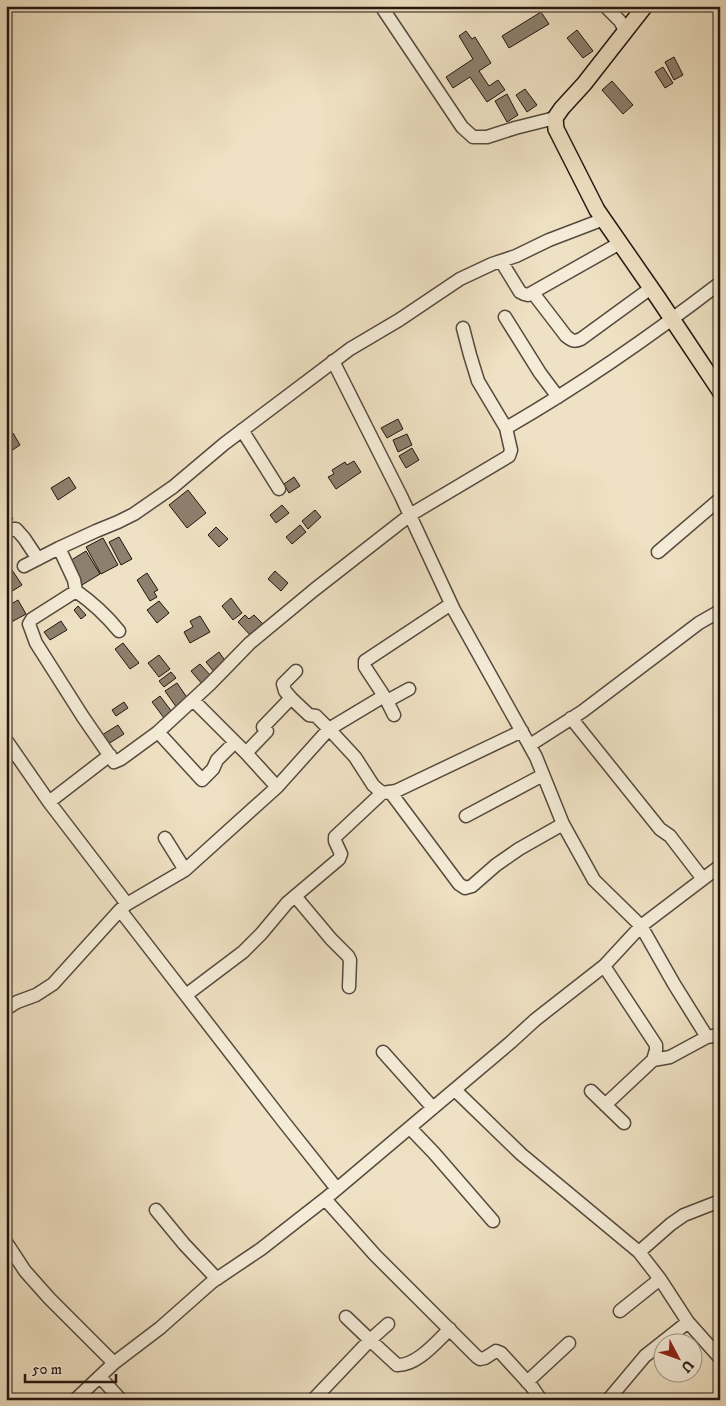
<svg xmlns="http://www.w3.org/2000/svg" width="726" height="1406" font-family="'IM FELL DW Pica',serif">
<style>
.building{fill:#8d806e;stroke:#221711}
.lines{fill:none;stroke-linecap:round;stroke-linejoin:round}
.minor-casing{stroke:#554a3e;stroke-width:15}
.major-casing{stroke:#221711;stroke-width:18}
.minor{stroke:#f5ecd8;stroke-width:12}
.major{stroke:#efe1c3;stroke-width:15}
</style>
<rect width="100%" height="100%" fill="#efe1c3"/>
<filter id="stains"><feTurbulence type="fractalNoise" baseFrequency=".004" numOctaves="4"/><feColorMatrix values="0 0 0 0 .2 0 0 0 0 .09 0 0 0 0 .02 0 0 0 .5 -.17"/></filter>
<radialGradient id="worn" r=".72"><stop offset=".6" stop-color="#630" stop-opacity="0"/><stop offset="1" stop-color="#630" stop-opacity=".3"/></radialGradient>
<path class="building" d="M541 12 549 24 509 48 502 36Z
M577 30 593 51 583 58 567 38Z
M466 31 472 39 475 37 491 63 479 71 489 86 498 80 505 90 487 102 470 77 453 88 446 77 473 59 459 36Z
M674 57 683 75 674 80 665 62Z
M663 67 673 83 665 88 655 72Z
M612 81 633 105 623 114 602 90Z
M525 89 537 105 527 112 516 95Z
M507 94 518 115 507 122 495 101Z
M398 419 403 429 387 438 381 428Z
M13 433 20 445 11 451 6 443V437Z
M407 434 412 445 398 452 393 440Z
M412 448 419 460 406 468 399 456Z
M354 461 361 472 336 489 328 477 334 474 332 470 345 462 347 465Z
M69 477 76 488 58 500 51 488Z
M294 477 300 486 289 493 284 484Z
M188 490 206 513 187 528 169 505Z
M282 505 289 513 276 523 270 515Z
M6 508 13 519 6 523Z
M315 510 321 517 308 529 302 521Z
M300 525 306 532 292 544 286 537Z
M216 527 228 539 219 547 208 535Z
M119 537 132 559 121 565 109 542Z
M103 538 118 565 101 574 86 547Z
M86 551 100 574 82 585 68 562Z
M6 561 22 585 6 595Z
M275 571 288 583 281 591 268 579Z
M147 573 158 590 154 592 157 597 150 601 137 580Z
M231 598 242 613 233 620 222 606Z
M18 600 26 614 6 625V607Z
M159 601 169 613 157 623 147 610Z
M78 606 86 615 81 619 74 610Z
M245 615 249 619 254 615 263 624 252 637 238 622Z
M200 616 210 632 190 643 184 632 193 627 190 621Z
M61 621 67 630 50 640 44 632Z
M123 643 139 663 130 669 115 649Z
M219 652 226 662 214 672 206 662Z
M159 655 170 669 159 677 148 663Z
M200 664 212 677 203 685 191 671Z
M171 672 176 678 164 687 159 681Z
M177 683 188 699 177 708 165 691Z
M160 696 172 712 164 718 152 702Z
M124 702 128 708 116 716 112 710Z
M118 725 124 734 108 744 102 735Z"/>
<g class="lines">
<g class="minor-casing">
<path id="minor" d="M381 6 462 127 473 137H487L515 128 555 118
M605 6 620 21 625 30
M604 219 549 240 516 256 492 264 460 279 399 320 350 349 224 444 173 487 134 514 118 522 96 531 59 548 74 580 76 591 32 619 29 624 36 643 83 717 114 762 121 759 158 732 210 684 250 643 314 590 410 515 509 456 511 450 506 428C581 385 651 336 720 283
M501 261 520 292 524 294 528 295 620 243
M533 293 566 336C572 341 574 342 581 339L651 288
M505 317 540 373 558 397
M463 328 470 355 478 381 506 428
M333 361 401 496 454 610 536 757 563 824 594 880 641 926 674 984 707 1037
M242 430 279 489
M6 532 13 529H16L24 538 38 559
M658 552 720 499
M24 566 59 548
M76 591C93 603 106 615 119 631
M384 696 365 667V661L451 604
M291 698 285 691 283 684 296 671
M193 700 246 753 267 731 263 727 291 698 309 715 316 716 329 729 384 696 387 701 409 689
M387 701 394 715
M571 718 660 829 670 836 703 879
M158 732 202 780 213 769 217 760 235 742
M6 740 49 802 127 904
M530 745 583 711 699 623 720 611
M246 753 277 787
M391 793 459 884 465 888 472 886 496 865 519 849 563 824
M49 802 110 755
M466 816 543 775
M165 838 185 870
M295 896 331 939 348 956 350 960 349 987
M120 910 283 1121 337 1189
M604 966 656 1045V1050L653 1060 605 1105
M186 995 243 952 261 934 287 903 339 859 341 854 335 841V837L382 793
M6 1009 17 1002 36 995 53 984 120 910 127 904 185 870 277 787 329 729 355 757 373 785 382 793 396 791 522 731
M383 1052 433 1108
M653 1060 670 1057 707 1037 720 1035
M455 1090 521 1154 639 1252 660 1279 688 1322 720 1358
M591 1091 624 1123
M410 1128 434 1153 493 1221
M325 1199 375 1255 477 1357 480 1359 485 1358 496 1351 501 1353 532 1387 541 1400
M156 1210 184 1244 217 1279
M6 1242 25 1271 49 1298 114 1363
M639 1252 671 1224 684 1215 720 1201
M620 1311 660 1279
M346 1317 370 1340 388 1324
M100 1377 121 1400
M527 1382 569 1343
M75 1400 114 1363 160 1328 212 1282 261 1249 325 1199 511 1042 535 1020 604 966 641 926 720 866
M313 1400 370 1340 397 1365C417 1366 436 1342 450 1329
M608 1400 645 1356 688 1322"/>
</g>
<g class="major-casing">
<path id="major" d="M645 6 584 84 562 108 555 118 556 129 597 210 658 298 720 391"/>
</g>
<use href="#minor" class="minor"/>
<use href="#major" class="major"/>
</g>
<rect width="726" height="1406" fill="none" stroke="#efe1c3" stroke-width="25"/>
<rect x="8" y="8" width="711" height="1391" fill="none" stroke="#221711" stroke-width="2.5"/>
<rect x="12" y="12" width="701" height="1381" fill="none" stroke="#221711"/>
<g transform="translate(678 1358) rotate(131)"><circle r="24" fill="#f5ecd8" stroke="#a19788"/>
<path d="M0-4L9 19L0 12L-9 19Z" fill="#8f2418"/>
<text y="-8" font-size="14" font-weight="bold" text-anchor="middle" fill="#221711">U</text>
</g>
<path d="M25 1374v8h91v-8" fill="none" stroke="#221711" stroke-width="2.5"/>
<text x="32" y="1374" font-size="15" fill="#221711" stroke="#f5ecd8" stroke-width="4" paint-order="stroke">50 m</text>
<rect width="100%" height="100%" filter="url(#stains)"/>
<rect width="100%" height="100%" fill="url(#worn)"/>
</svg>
